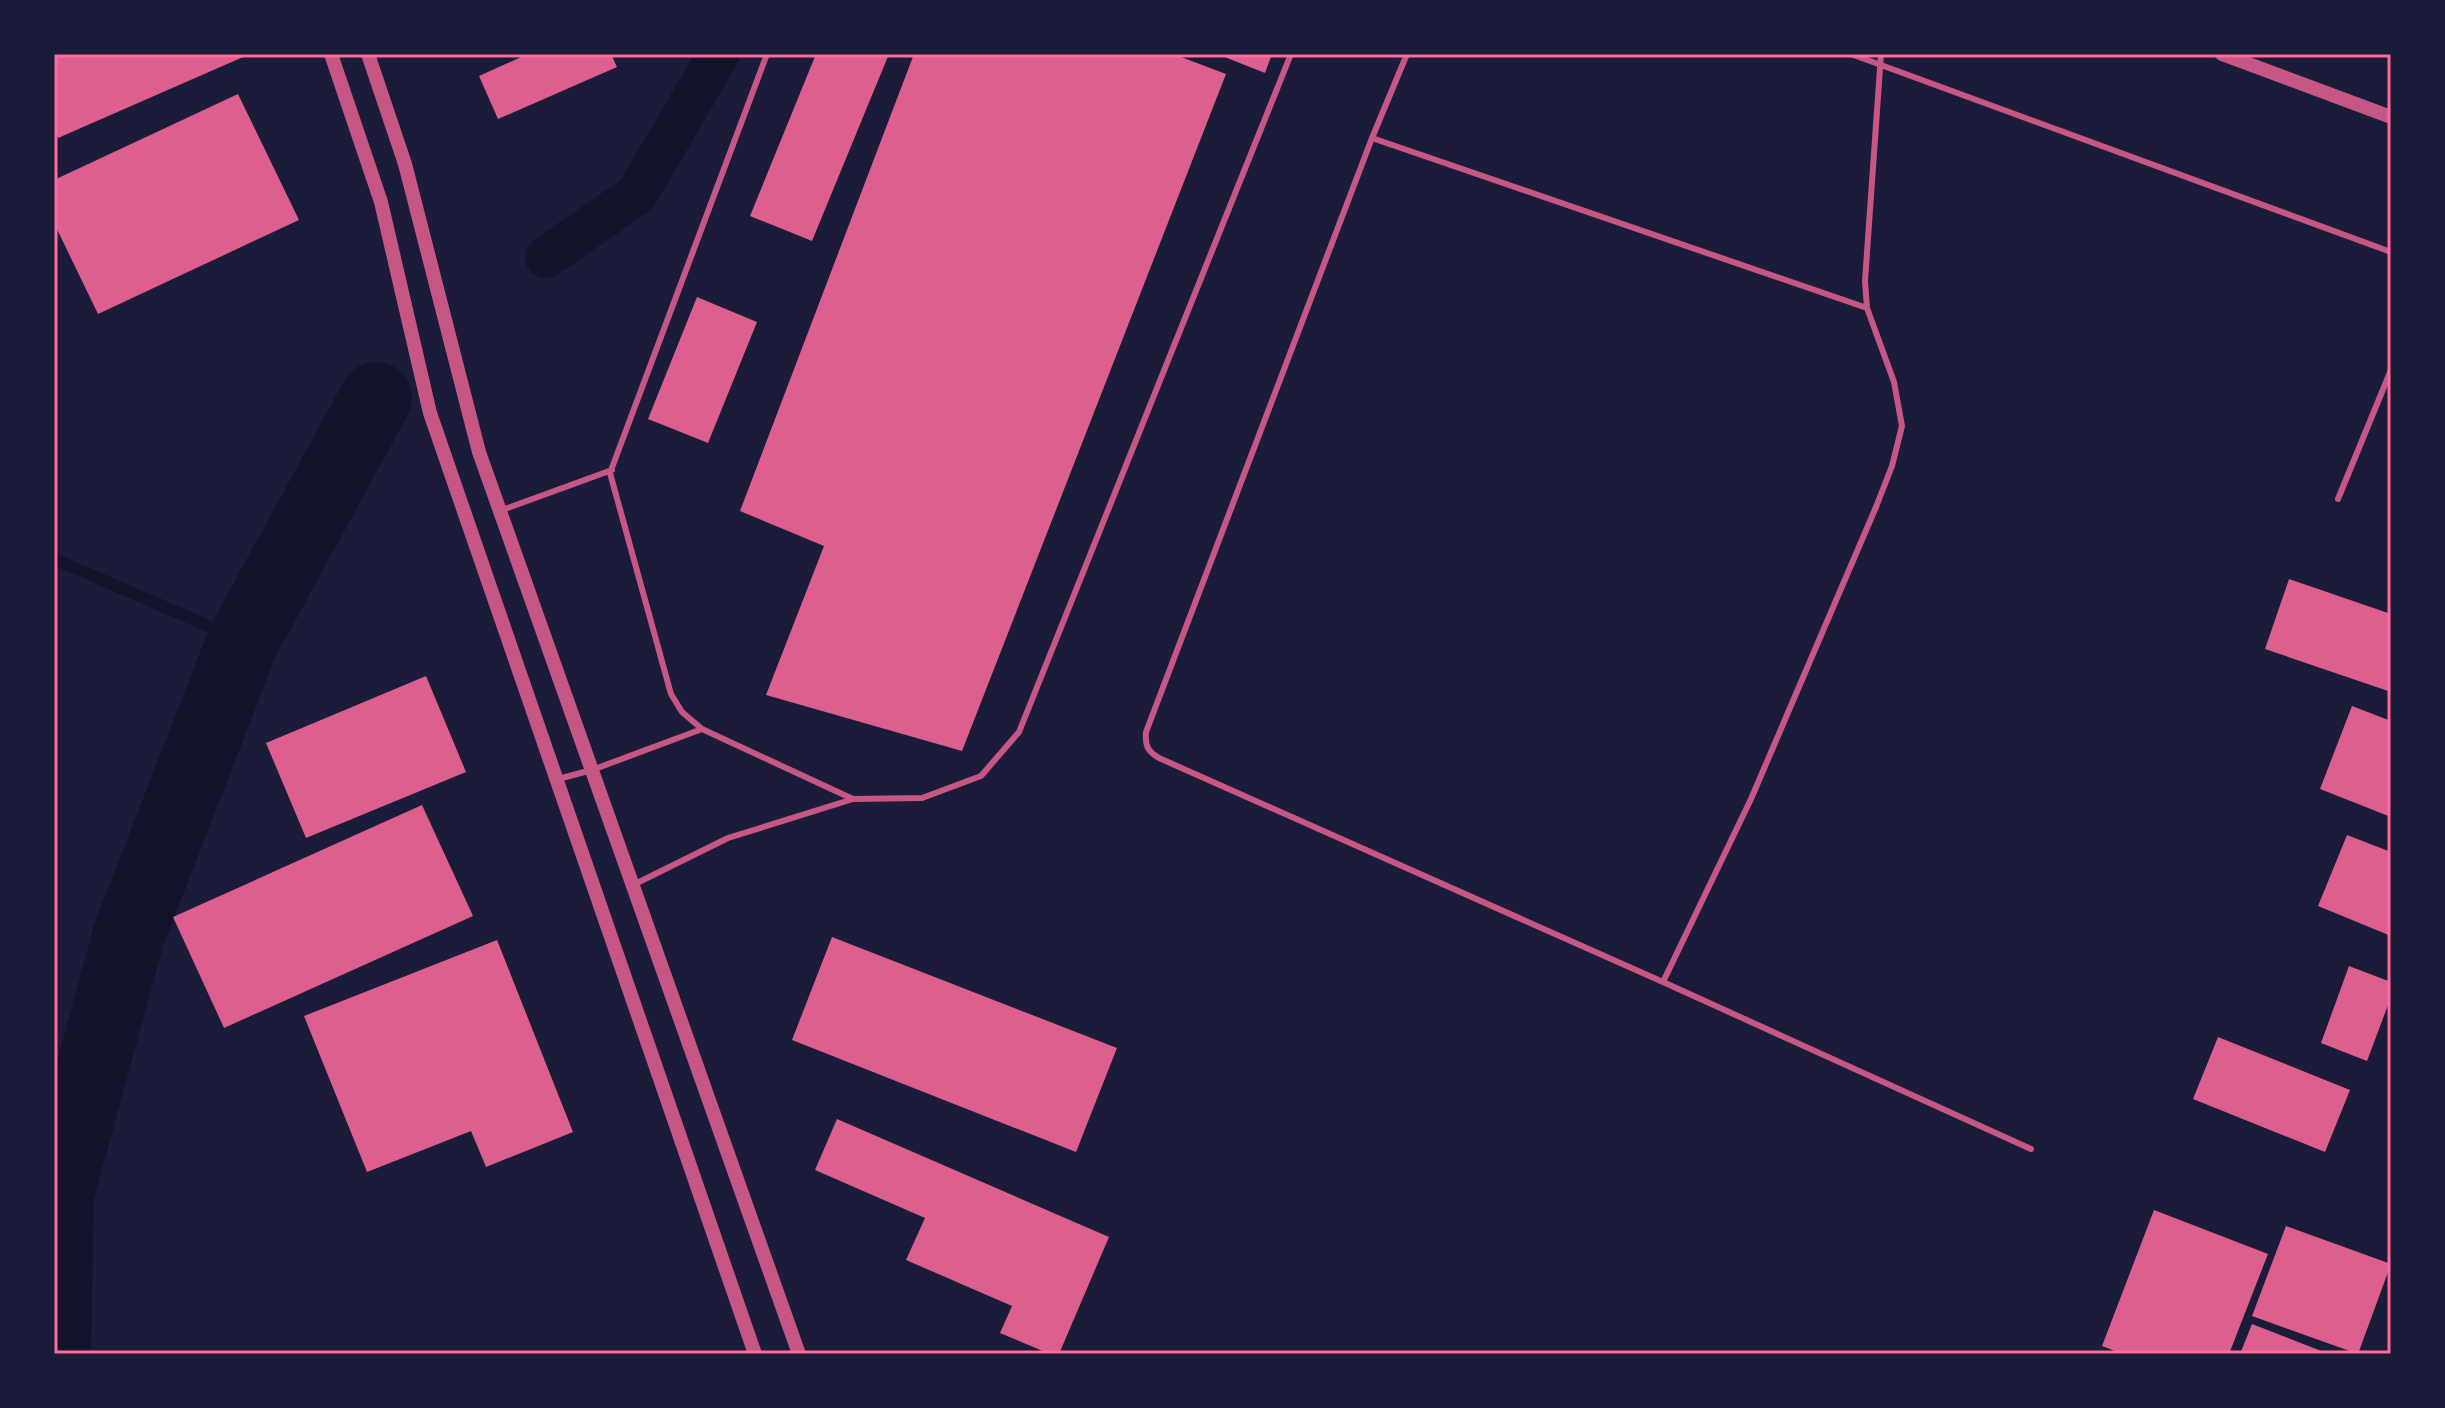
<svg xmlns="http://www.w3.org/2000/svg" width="2445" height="1408" font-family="Roboto,sans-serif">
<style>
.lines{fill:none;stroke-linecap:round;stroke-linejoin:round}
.stream{stroke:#12122b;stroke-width:12}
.canal{stroke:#12122b;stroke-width:42}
.river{stroke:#12122b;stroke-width:72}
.building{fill:#dd5f8e}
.service{stroke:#c65784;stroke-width:6}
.tertiary{stroke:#c65784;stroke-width:14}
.neatline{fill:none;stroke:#ff6b9d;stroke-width:3}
</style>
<rect width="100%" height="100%" fill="#1b1b3a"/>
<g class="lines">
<path class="stream" d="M54 559 243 641"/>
<path class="canal" d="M546 257 636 195 719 54"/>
<path class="river" d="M55 1354 58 1194 129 934 243 641 376 398"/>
</g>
<path class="building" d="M61 54H250L58 138 54 128V57Z
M528 54H611L617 67 498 119 479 76Z
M816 54H889L812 241 750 216Z
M914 54H1173L1226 74 962 751 766 695 824 546 740 511Z
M1217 54H1272L1265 73Z
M238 94 299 220 98 314 54 223V180Z
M697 297 757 322 708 443 648 419Z
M2289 579 2391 614V692L2265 649Z
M426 676 466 772 306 838 266 743Z
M2352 706 2391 721V817L2320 789Z
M422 805 473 916 224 1028 173 917Z
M2347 835 2391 852V936L2318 906Z
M832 937 1117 1048 1076 1152 792 1040Z
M497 940 573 1132 486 1167 471 1131 367 1172 304 1016Z
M2349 966 2391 982V997L2367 1061 2321 1043Z
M2218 1037 2350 1090 2325 1152 2193 1099Z
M837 1119 1109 1237 1059 1354H1050L1000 1333 1012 1306 906 1260 925 1218 815 1170Z
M2154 1210 2268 1254 2229 1354H2123L2102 1346Z
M2286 1226 2391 1264 2358 1354 2252 1316Z
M2252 1324 2329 1354H2240Z"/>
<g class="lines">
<path class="service" d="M767 54 610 473 671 694 682 712 702 729 853 799 922 798 981 776 1019 732 1291 54
M1851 54 2391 252
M1372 138 1407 54
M1867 308 1372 138 1146 732C1145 745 1147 751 1159 758L1663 982 2031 1149
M2338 499 2391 370
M502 510 612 470
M558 779 592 770 702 729
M635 884 728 838 853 799
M1663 982 1751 799 1876 507 1892 466 1902 426 1894 382 1867 308 1865 281 1881 54"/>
<path class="tertiary" d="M331 54 381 202 430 413 755 1354
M368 54 405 164 479 452 799 1354
M2222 54 2391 117"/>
</g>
<rect width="2445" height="1408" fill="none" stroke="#1b1b3a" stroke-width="112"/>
<rect x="56" y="56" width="2333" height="1296" class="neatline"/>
</svg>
